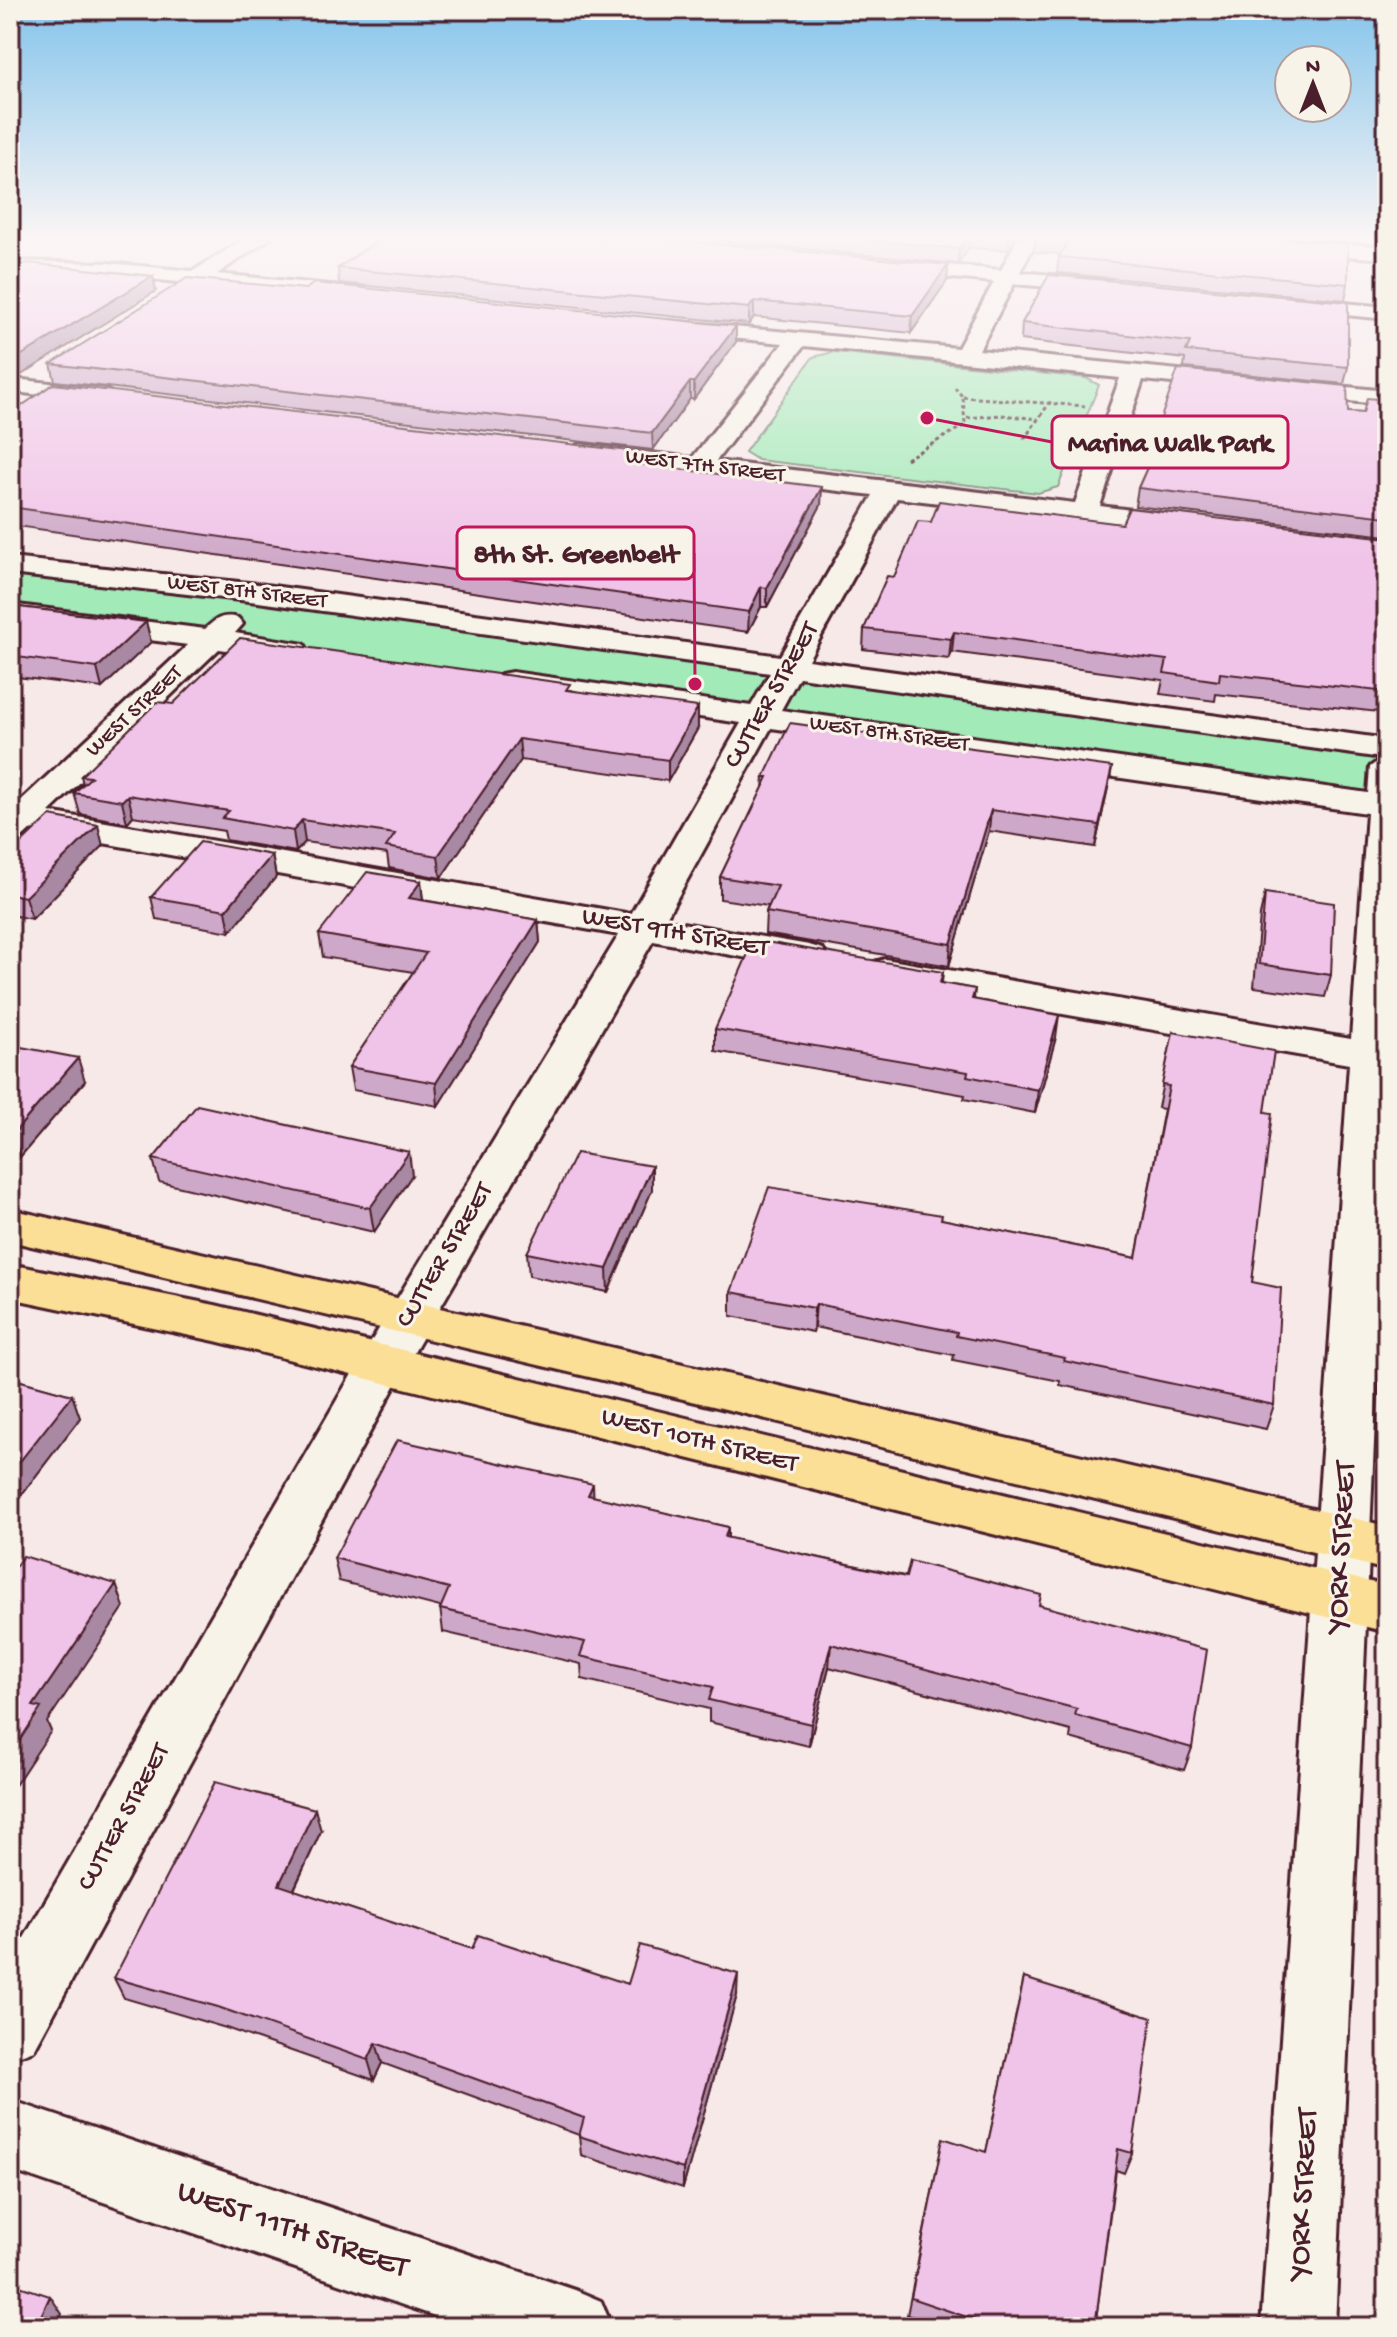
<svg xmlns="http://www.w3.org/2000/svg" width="1397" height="2337" font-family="'Gochi Hand',sans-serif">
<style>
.green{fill:#a2eab7;stroke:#768471;stroke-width:2}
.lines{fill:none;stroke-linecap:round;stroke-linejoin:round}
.minor-casing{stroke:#4a1f2b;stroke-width:6}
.major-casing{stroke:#4a1f2b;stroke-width:6}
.path{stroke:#4a1f2b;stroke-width:3;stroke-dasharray:4 3;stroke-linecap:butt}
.minor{fill:#f7f3e8;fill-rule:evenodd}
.major{fill:#fbdf96;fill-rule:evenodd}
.wall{fill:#cea8c8;stroke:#4a1f2b;stroke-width:2}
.shaded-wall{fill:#a888a2;stroke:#4a1f2b;stroke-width:2}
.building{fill:#f0c3e8;stroke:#4a1f2b;stroke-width:2}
.labels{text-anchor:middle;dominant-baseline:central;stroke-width:6;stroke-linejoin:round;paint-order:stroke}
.far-street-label{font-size:22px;fill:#4a1f2b;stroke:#f7f3e8}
.street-label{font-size:26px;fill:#4a1f2b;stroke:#f7f3e8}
.near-street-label{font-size:32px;fill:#4a1f2b;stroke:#f7f3e8}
.leader{fill:none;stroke:#c2185b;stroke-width:3}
.callout-dot{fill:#c2185b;stroke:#f7f3e8;stroke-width:3}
.callout{fill:#f7f3e8;stroke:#c2185b;stroke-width:3}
.callout-label{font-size:28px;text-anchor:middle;font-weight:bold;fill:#4a1f2b}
</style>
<rect width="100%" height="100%" fill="#f6e9e8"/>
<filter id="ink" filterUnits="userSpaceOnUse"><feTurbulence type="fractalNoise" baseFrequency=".0125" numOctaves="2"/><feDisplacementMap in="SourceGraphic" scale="16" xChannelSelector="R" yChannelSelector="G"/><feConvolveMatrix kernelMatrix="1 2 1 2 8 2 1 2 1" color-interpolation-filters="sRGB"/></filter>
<g filter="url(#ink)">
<path class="green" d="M834 352 1086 378 1099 385 1058 487 1038 493 758 460 745 452 813 357Z
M10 568 1387 759V803L10 610Z"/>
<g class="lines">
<g class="minor-casing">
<path id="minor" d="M246 238H270L217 274 362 288 373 294 362 300 200 284 188 289 181 287 178 282 108 275 10 273V261L108 263 193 271Z
M670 238H748L919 254 926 256 927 263 1001 270 1018 238H1038L1020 272 1107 280 1117 286 1107 292 1014 284 979 350 1387 391V405L1143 380 1100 506 1196 518 1200 524 1196 530 1186 532 897 498 808 660 1387 739V1148L1335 2327H1261L1349 1064 885 983 871 979 866 971 871 963 885 959 1351 1039 1367 813 771 728 665 920 809 945 823 949 828 957 823 965 809 969 653 941 402 1373 34 2050 10 2059V1962L366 1350 619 935 30 830 22 837 10 841V806H15L188 645 10 622V604L205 629C216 619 222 614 238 618L243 624 235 633 304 644 308 650 304 656 293 659 219 649 49 812 631 914 741 723 512 690 501 688 496 681 501 674 512 672 751 706 770 673 258 602 10 574V558L258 584 780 656 873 495 579 460 566 452 579 444 692 458 783 343 677 333 669 331 666 326 669 321 958 348 994 282 888 272 881 270 880 262 680 244ZM804 346 1120 378 1075 503 716 461ZM799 677 1382 758 1370 767 1368 793 781 710Z
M1175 238H1270L1387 247V259L1185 244Z
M1291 298 1387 307V319L1283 309 1280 304 1283 299Z
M23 380 105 389 117 396 105 403 15 392 11 387 15 382Z
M10 2100 575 2290 601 2301 612 2327H467L10 2170Z"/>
</g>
<g class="major-casing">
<path id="major" d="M10 1209 1387 1526V1570L713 1406 10 1241Z
M10 1264 215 1305 1387 1586V1632L215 1341 10 1298Z"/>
</g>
<path class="path" d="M963 397 1085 406
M967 418 1001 415 1038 419
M1024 439 1051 401
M906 459 965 425 963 397 955 388"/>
<use href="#minor" class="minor"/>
<use href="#major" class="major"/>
</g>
<path class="wall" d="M689 238H1016L1008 250 969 248 958 264Z
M1036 238H1274L1348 284 1345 300 1057 273 1059 257 1061 254 1034 252Z
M1314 238H1345V241Z
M948 265 947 281 911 333 754 317 749 324 339 283 338 268Z
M1049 275 1348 367 1344 384 1184 368 1185 359 1021 340 1022 323Z
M736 342 694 399H690L653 450 55 381 51 364Z
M1387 400V536L1135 506 1138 488 1147 468 1149 452 1348 412 1363 413Z
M10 414 638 464 821 505 767 607H761L748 632 10 525Z
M931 522 1122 524 1387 538V713L1216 694 1215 701 1160 694 1163 680 952 652 949 659 863 649 864 629 894 577Z
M10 606 146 622 151 642 102 688 10 676Z
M571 690 698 728 668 781 521 760 441 878 389 868 387 854 305 842 296 852 226 840 224 831 133 816 127 823 80 814 74 793 83 784 81 776 173 704Z
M1112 767 1095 847 989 831 949 966 765 934 766 912 768 906 720 899V877L763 788 764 777Z
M103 846 32 919 10 915V854Z
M272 855 276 877 230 932 156 919 151 897Z
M421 881 423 900 538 920 540 942 438 1106 353 1090 349 1067 413 972 323 957 319 934Z
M1265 893 1331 975 1325 997 1254 987 1260 915Z
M943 972 942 983 975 989 974 999 1056 1037 1035 1113 964 1099 965 1095 715 1051V1029Z
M1173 1032 1265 1112 1252 1282 1274 1405 1266 1429 1060 1385V1381L953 1360 954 1355 814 1327 813 1332 731 1316V1292L941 1219 1136 1258 1164 1109 1158 1108Z
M10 1059 85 1081 20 1157 10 1154Z
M153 1159 412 1175 374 1232 159 1182Z
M652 1166V1190L608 1292 529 1276 527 1253Z
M10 1378 72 1395 80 1418 22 1494 10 1490Z
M594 1497 728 1527V1538L1039 1605 1192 1748 1184 1770 1070 1738 1071 1731 829 1667 809 1746 709 1722V1709L582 1679 581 1664 443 1632 440 1607 339 1581 334 1558Z
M321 1831 294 1890 472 1949 628 1984 737 1995 683 2188 581 2155 579 2135 382 2063 374 2080 226 2028 124 1998 114 1978Z
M1024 1978 1132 2153 1124 2173 1116 2170 1095 2327H941L907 2315 939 2158 986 2152Z"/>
<path class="shaded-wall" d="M966 238H969V248L958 264 959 249Z
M1009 238H1016L1008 250Z
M948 265 947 281 911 333 912 316Z
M153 276 156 291 10 382V362Z
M754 301V317L749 324V308Z
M736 326V342L694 399V382Z
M690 382V399L653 450 652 433Z
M638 452V470L630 463Z
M822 487 821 505 767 607V588Z
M761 587V607L748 632 749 612Z
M146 622 151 642 102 688 97 668Z
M954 632 952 652 949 659 951 639Z
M698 707V728L668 781V760Z
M519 739 521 760 441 878 438 856Z
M1112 767 1108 788 1095 847 1099 825Z
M128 795 133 816 127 823 122 801Z
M991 810 989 831 949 966 951 944Z
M302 820 305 842 296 852 293 831Z
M98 825 103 846 32 919 25 897Z
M272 855 276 877 230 932 226 910Z
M421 881 423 903 409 898Z
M538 920 540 942 438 1106 436 1083Z
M1059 1015 1056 1037 1035 1113 1038 1090Z
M78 1058 85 1081 20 1157 13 1134Z
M409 1152 412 1175 374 1232 370 1208Z
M652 1166V1190L608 1292 607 1269Z
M816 1304 814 1327 813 1332 814 1308Z
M72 1395 80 1418 22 1494 13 1470Z
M593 1484 594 1507 588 1495Z
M116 1584 124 1607 47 1722 51 1731 10 1793V1755L33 1706Z
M831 1644 829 1667 809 1746 811 1724Z
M315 1809 321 1831 286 1906 279 1885Z
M738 1974 737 1995 683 2188V2169Z
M376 2043 382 2063 374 2080 368 2060Z
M50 2296 62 2314 56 2327H36Z"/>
<path class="building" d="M381 238H655L948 265 912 316 754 301 749 308 338 268Z
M848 238H966L959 249Z
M1052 238H1274L1348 244V284L1059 257 1069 240Z
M27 263 153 276 10 362V266L18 267Z
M1049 275 1348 302V367L1186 351 1190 342 1022 323Z
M187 278 306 289 314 283 736 326 694 382H690L652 433 51 364Z
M1178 369 1347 386 1348 412 1363 413 1367 398 1387 400V517L1138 488 1154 452H1149Z
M53 384 638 452 630 463 822 487 767 588 761 587 749 612 10 507V414Z
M939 501 1122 524 1129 508 1387 538V692L1220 673 1219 681 1164 673 1167 660 954 632 951 639 864 629 887 576 894 577 918 521 931 522Z
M10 606 146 622 97 668 10 656Z
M240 638 570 684 566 690 698 707 668 760 519 739 438 856 386 847 395 834 302 820 293 831 222 818 229 811 128 795 122 801 74 793 91 777 81 776 157 702 173 704Z
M790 723 1112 767 1099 825 991 810 951 944 766 912 778 886 720 877 768 777H764Z
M50 816 98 825 25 897 10 894V854Z
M200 842 272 855 226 910 151 897Z
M367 872 421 881 409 898 538 920 436 1083 349 1067 426 953 319 934Z
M1265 893 1334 903 1331 975 1259 964Z
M754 940 943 972 940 983 975 989 972 999 1059 1015 1038 1090 967 1076 968 1072 715 1029Z
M1173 1032 1274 1051 1265 1112 1272 1113 1252 1282 1281 1288 1274 1405 1064 1361 1065 1358 956 1336 957 1332 816 1304 814 1308 731 1292 769 1187 942 1215 941 1219 1136 1258 1169 1086 1162 1085Z
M21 1047 78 1058 13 1134 10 1133V1059Z
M197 1105 409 1152 370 1208 153 1159Z
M576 1153 652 1166 607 1269 527 1253Z
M10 1378 72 1395 13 1470 10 1469Z
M397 1440 593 1484 588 1495 728 1527 725 1537 906 1577 910 1561 1041 1595 1039 1605 1207 1650 1192 1748 1075 1715 1077 1709 831 1644 811 1724 709 1700 713 1687 580 1656 585 1642 440 1609 449 1588 334 1558Z
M23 1556 116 1584 33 1706 41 1708 10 1755V1574Z
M215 1782 315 1809 279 1885 472 1949 478 1935 628 1984 640 1945 738 1974 683 2169 579 2136 584 2118 376 2043 368 2060 218 2007 114 1978Z
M1024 1978 1152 2018 1132 2153 1118 2149 1095 2327H996L911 2298 943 2138 986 2152Z
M10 2283 50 2296 36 2327H10Z
M129 2321 145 2327H126Z"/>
</g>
<linearGradient id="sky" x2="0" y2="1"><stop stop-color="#84c4eb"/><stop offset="0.42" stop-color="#fbf5f5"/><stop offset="1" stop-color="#fbf5f5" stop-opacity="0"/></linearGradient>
<rect width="1397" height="566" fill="url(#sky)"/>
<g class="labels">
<g class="far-street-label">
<text transform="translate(705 467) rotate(7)">WEST 7TH STREET</text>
<text transform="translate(247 593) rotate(7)">WEST 8TH STREET</text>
<text transform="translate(135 712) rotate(-43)">WEST STREET</text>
<text transform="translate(889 735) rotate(8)">WEST 8TH STREET</text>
</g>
<g class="street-label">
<text transform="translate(773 696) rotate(-60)">CUTTER STREET</text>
<text transform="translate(675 934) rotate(10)">WEST 9TH STREET</text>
<text transform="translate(446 1256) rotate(-59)">CUTTER STREET</text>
<text transform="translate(699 1442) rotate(14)">WEST 10TH STREET</text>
<text transform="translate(125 1818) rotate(-61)">CUTTER STREET</text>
</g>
<g class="near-street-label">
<text transform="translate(1343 1547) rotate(-87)">YORK STREET</text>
<text transform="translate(1305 2194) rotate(-87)">YORK STREET</text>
<text transform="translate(292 2231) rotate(19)">WEST 11TH STREET</text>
</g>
</g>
<path class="leader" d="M927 418L1052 442M695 684L694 553"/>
<g class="callout-dot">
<circle cx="927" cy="418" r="8"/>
<circle cx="695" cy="684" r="8"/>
</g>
<g class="callout">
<rect x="1052" y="416" width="236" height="52" rx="8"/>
<rect x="457" y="527" width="237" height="52" rx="8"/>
</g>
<g class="callout-label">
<text x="1170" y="451">Marina Walk Park</text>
<text x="576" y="562">8th St. Greenbelt</text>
</g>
<rect width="1397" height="2337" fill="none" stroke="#f7f3e8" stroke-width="40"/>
<rect x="20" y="20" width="1357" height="2297" fill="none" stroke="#4a1f2b" stroke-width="3" filter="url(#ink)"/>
<g transform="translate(1313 84)"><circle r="38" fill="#f7f3e8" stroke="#b29e9c" stroke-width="2"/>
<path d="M0-6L14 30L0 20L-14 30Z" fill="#4a1f2b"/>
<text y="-12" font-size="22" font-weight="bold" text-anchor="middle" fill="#4a1f2b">N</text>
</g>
</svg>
